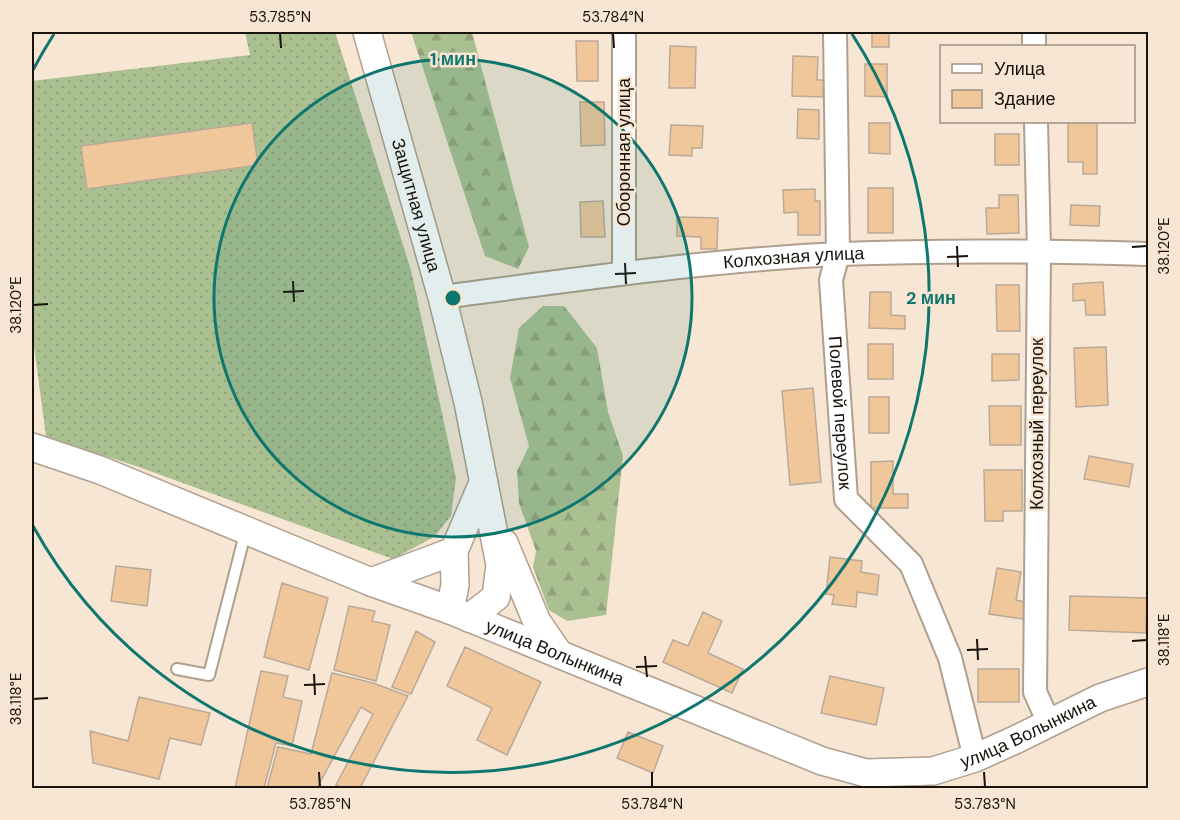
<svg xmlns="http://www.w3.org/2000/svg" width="1180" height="820" font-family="'DM Sans',sans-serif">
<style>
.grass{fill:url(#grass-dots)}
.forest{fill:url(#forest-firs)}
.building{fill:#f0c79b;stroke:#baa998;stroke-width:1.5}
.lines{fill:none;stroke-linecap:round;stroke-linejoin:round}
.service-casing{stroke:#b09f8e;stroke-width:14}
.minor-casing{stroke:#b09f8e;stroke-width:26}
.tertiary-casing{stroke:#b09f8e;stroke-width:30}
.service{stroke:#fff;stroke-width:10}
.minor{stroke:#fff;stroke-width:22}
.tertiary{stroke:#fff;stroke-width:27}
.ticks{fill:none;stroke:#19130d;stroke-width:2}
.ring{fill:none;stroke:#0f766e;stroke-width:3}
.labels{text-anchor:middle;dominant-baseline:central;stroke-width:5;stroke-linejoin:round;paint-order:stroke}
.street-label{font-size:18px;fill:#19130d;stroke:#f8e6d4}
.centre{fill:#0f766e;stroke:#f8e6d4;stroke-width:3}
.ring-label{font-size:18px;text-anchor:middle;font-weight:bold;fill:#0f766e;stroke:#f8e6d4;stroke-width:5;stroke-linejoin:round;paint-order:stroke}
.neatline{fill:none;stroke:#19130d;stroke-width:2}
.ticks-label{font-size:15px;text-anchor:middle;fill:#19130d}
</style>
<defs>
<pattern id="grass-dots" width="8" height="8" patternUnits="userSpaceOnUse" patternTransform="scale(1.5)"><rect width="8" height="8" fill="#abc091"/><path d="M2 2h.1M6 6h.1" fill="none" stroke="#93a47c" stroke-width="1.8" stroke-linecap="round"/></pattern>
<pattern id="forest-firs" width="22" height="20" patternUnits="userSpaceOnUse" patternTransform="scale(1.5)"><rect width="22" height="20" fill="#abc091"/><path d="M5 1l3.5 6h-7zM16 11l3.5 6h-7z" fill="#93a47c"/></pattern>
</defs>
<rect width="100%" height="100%" fill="#f8e6d4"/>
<path class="grass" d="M245 32H335L411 270 456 478 451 516 434 537 393 559 136 466 46 437 32 331V81L250 55Z"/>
<path class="forest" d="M411 32H472L529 247 518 269 485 256Z
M543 306H564L597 348 608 412 623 456 606 615 567 621 549 610 533 567 536 551 519 503 517 471 529 446 510 378 519 328Z"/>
<path class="building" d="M872 32H889V47H872Z
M576 41H598V81H577Z
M670 46 696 47 695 88H669Z
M793 56 818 57 817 80H824L823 97 792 96Z
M865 64H887V97L865 96Z
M580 102H604L605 145 581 146Z
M798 109 819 110V139L797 138Z
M1068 122H1097V174H1083V162H1068Z
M252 123 258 165 87 189 81 146Z
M869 123H890V154L869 153Z
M671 125 703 126 702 148H692V156L669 155Z
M995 134H1019V165H995Z
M868 188H893V233H868Z
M815 189V201H820V235H798V212L784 213 783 190Z
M999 195H1018L1019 233 987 234 986 208H999Z
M603 201 605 237H581L580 202Z
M1071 205 1100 206 1099 226 1070 225Z
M677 217 718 218 717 249H701V237L677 236Z
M1103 282 1105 315H1086L1085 300 1073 301V284Z
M996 285H1019L1020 331H997Z
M870 292H891V315L905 316V329L869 328Z
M868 344H893V379H868Z
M1106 347 1108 405 1076 407 1074 348Z
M992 354H1019V380L992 381Z
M813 388 821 482 790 485 782 391Z
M869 397H889V433H869Z
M989 406H1021V445H990Z
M1089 456 1133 464 1129 487 1084 479Z
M893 461V494H908V508H871V462Z
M984 470H1022V511H1003V521H985Z
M830 557 862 561 861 572 879 575 877 595 857 592 856 607 832 604 834 595 826 594Z
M116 566 151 570 147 606 111 601Z
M997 568 1021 572 1016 600 1026 602 1023 619 989 614Z
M282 583 328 598 309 670 264 657Z
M1070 596 1147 598 1146 633 1069 630Z
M349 606 375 611 372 621 390 625 376 681 334 670Z
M703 612 722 621 708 653 743 669 732 693 663 662 673 640 688 646Z
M416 631 435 642 411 694 392 687Z
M465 647 541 682 507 755 477 740 492 708 447 686Z
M978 669H1019V702H978Z
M261 671 288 676 283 697 302 701 292 746 276 743 264 788H235Z
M332 673 373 683 408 696 360 788H344L336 785 373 714 361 707 318 786 321 788H267L278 747 311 754Z
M830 676 884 688 876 725 821 713Z
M139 697 210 713 201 745 170 738 159 779 93 763 90 731 128 741Z
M628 732 663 746 653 773 617 758Z"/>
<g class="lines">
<g class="service-casing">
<path id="service" d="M177 669 209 675 246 530"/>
</g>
<g class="minor-casing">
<g id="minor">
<path d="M624 32V273"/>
<path id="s1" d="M835 32 838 254 831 280 846 499 911 564 950 658 975 758"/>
<path d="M1034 32V46"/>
<path d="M1036 122 1039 251 1035 692 1049 723"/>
<path id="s2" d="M442 297C574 280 707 260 840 254 942 250 1046 251 1148 254"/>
</g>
</g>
<g class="tertiary-casing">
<g id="tertiary">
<path id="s3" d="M367 32 442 297 468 402 500 565 496 597 469 618"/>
<path id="s4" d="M32 447 100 470 371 582 450 610 822 761 866 773 933 771 975 758 1017 739 1100 698 1148 682"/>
<path d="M504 543 537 622 559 654"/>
<path d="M371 582 454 551 482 485"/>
<path d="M450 610 455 585 454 551"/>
</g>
</g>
<use href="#service" class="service"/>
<use href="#minor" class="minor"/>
<use href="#tertiary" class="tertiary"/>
</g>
<path class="ticks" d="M280 33 281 48M613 33 614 48M957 246 958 267M1132 247 1147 246M947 257 968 256M625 263 626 284M615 274 636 273M293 281 294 302M283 292 304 291M33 305 48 304M977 639 978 660M1132 641 1147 640M967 650 988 649M645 656 647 677M636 667 657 666M314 674 315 695M304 685 325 684M33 699 48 698M319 772 320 787M652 772V787M984 772 985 787"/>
<circle cx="453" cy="298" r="239" fill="#0f766e" fill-opacity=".12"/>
<g class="ring">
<circle cx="453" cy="298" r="239"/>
<path d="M33 70A478 478 0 0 1 54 34M852 34A478 478 0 1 1 33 526"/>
</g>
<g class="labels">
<g class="street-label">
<text transform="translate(624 152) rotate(-90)">Оборонная улица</text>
<text stroke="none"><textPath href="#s3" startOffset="180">Защитная улица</textPath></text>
<text stroke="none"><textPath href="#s2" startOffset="354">Колхозная улица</textPath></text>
<text stroke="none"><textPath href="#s1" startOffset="382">Полевой переулок</textPath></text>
<text transform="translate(1037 424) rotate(-90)">Колхозный переулок</text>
<text stroke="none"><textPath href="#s4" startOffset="562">улица Волынкина</textPath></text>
<text stroke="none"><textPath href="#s4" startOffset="1066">улица Волынкина</textPath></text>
</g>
</g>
<circle cx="453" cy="298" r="9" class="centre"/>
<g class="ring-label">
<text x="453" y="65">1 мин</text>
<text x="931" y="304">2 мин</text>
</g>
<rect width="1180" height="820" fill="none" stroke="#f8e6d4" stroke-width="66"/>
<rect x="940" y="45" width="195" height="78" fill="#f8e6d4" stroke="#9f9284" stroke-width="1.5"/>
<rect x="952" y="64" width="30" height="9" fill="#ffffff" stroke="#9f9284" stroke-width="1.5"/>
<text x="994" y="75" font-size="18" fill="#19130d">Улица</text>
<rect x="952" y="90" width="30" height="18" fill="#f0c79b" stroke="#9f9284" stroke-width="1.5"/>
<text x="994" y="105" font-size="18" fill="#19130d">Здание</text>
<rect x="33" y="33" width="1114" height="754" class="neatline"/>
<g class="ticks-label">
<text x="280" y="22">53.785°N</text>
<text x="613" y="22">53.784°N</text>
<text transform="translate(1164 246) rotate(-90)" y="5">38.120°E</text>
<text transform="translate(16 305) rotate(-90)" y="5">38.120°E</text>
<text transform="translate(1164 640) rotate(-90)" y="5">38.118°E</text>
<text transform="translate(16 699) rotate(-90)" y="5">38.118°E</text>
<text x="320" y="809">53.785°N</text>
<text x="652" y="809">53.784°N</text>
<text x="985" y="809">53.783°N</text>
</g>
</svg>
